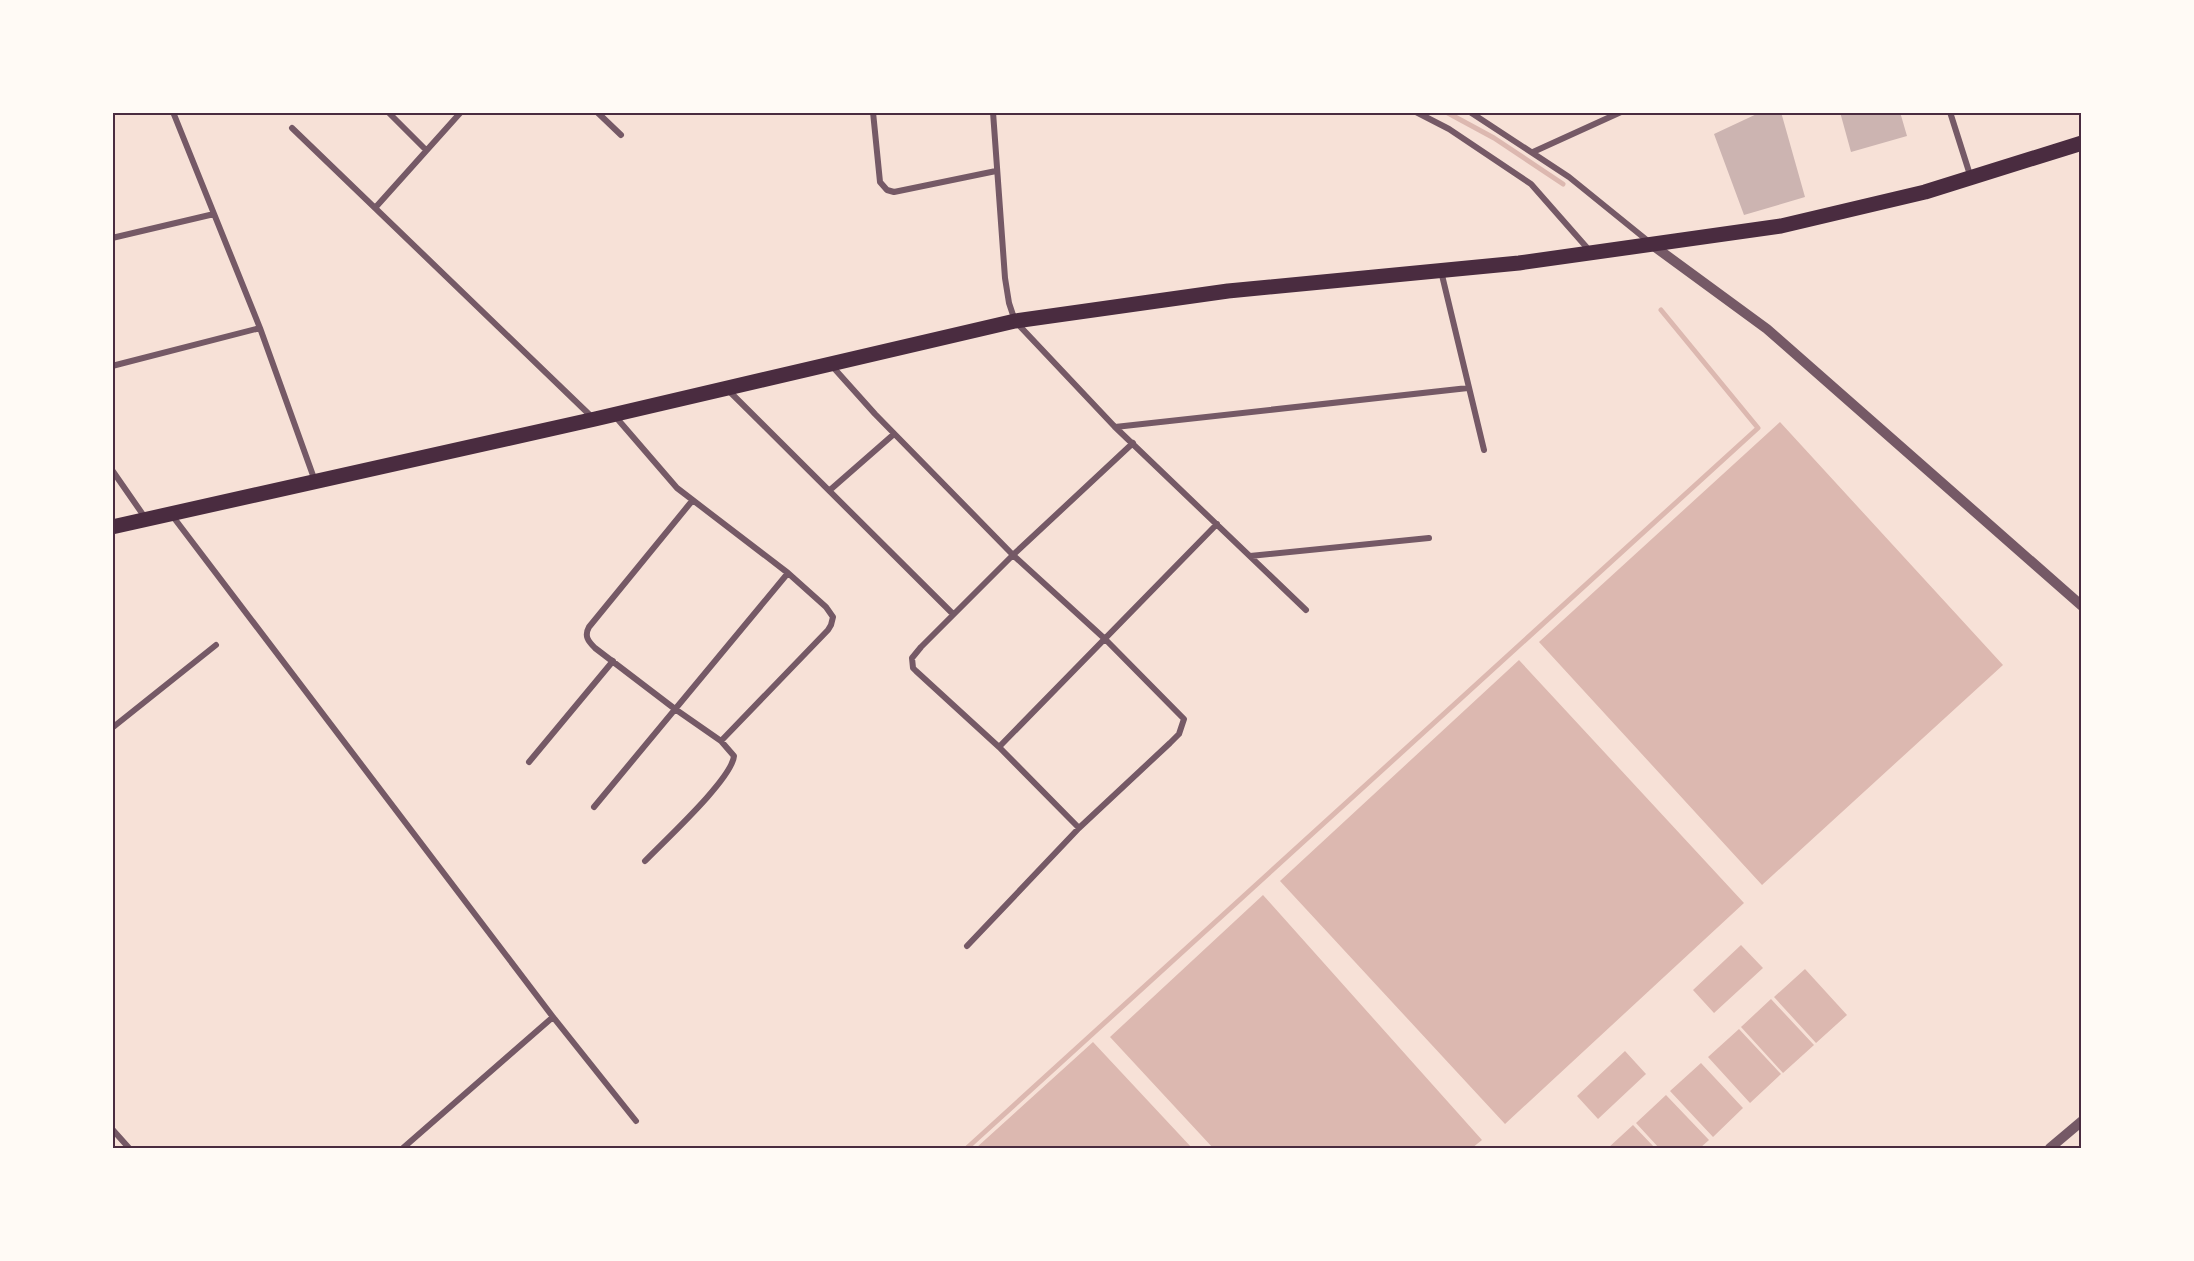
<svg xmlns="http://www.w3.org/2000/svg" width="2194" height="1261" font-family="Signika,sans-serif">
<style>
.water{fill:#dcb8b0}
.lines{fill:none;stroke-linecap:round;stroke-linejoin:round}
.stream{stroke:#dcb8b0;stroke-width:5}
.building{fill:#ccb4b1}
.minor{stroke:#755966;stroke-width:6}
.tertiary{stroke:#755966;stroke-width:10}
.primary{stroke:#4a2c40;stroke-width:15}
.neatline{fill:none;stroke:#4a2c40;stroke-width:2}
</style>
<rect width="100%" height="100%" fill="#f7e1d7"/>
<path class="water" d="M1780 422 2003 665 1762 885 1539 642Z
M1519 660 1744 903 1505 1124 1280 881Z
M1263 895 1482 1140 1472 1148H1213L1110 1037Z
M1741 945 1763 968 1714 1013 1693 990Z
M1805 969 1847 1015 1816 1043 1774 997Z
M1771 999 1814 1045 1783 1073 1741 1027Z
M1739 1029 1781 1074 1750 1103 1708 1057Z
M1093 1042 1192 1148H976Z
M1625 1051 1646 1074 1598 1119 1577 1096Z
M1701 1063 1743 1108 1713 1137 1670 1091Z
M1666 1095 1709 1140 1700 1148H1659L1636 1123Z
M1633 1125 1655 1148H1608Z"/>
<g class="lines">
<path class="stream" d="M1446 112 1494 138 1563 184
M967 1148 1758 428 1661 310"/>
</g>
<path class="building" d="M1761 112H1781L1805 197 1744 215 1714 134Z
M1840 112H1900L1907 136 1851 152Z"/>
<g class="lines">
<path class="minor" d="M173 112 260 328 315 481
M388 112 426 150
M597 112 621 135
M873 112 880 182 887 190 894 192 996 171
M993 112 1005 278 1009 303 1015 321 1115 427 1306 610
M1416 112 1449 129 1531 184 1589 250
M1470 112 1569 177 1648 241
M1950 112 1971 178
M292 128 594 419
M1533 152 1621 112
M375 208 461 112
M112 238 214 214
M1441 271 1484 450
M112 366 260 328
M832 366 875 414 1013 555 1105 639 1184 719 1179 734 1170 743 1079 828 967 946
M728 390 953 614
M614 415 677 488 788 573 826 607 833 617 831 625 828 630 721 741
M1115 427 1468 388
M112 470 146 519
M830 490 894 434
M171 514 553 1017 636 1121
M1250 556 1429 538
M112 728 216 645
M999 747 1217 524
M529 762 613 661
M594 807 788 573
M1079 828 999 747 916 671 913 668 912 658 921 647 1013 555 1133 443
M645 861C664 841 732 779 734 756L721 741 675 709 595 648C588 641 584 636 589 627L692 501
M112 1129 129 1148
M403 1148 553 1017"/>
<path class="tertiary" d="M1651 244 1767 329 2082 606
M2050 1148 2082 1121"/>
<path class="primary" d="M112 527 595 419 1015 321 1228 291 1519 263 1781 226 1925 192 2082 143"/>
</g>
<rect width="2194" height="1261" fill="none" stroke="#fffaf5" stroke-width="228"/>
<rect x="114" y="114" width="1966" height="1033" class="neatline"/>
</svg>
